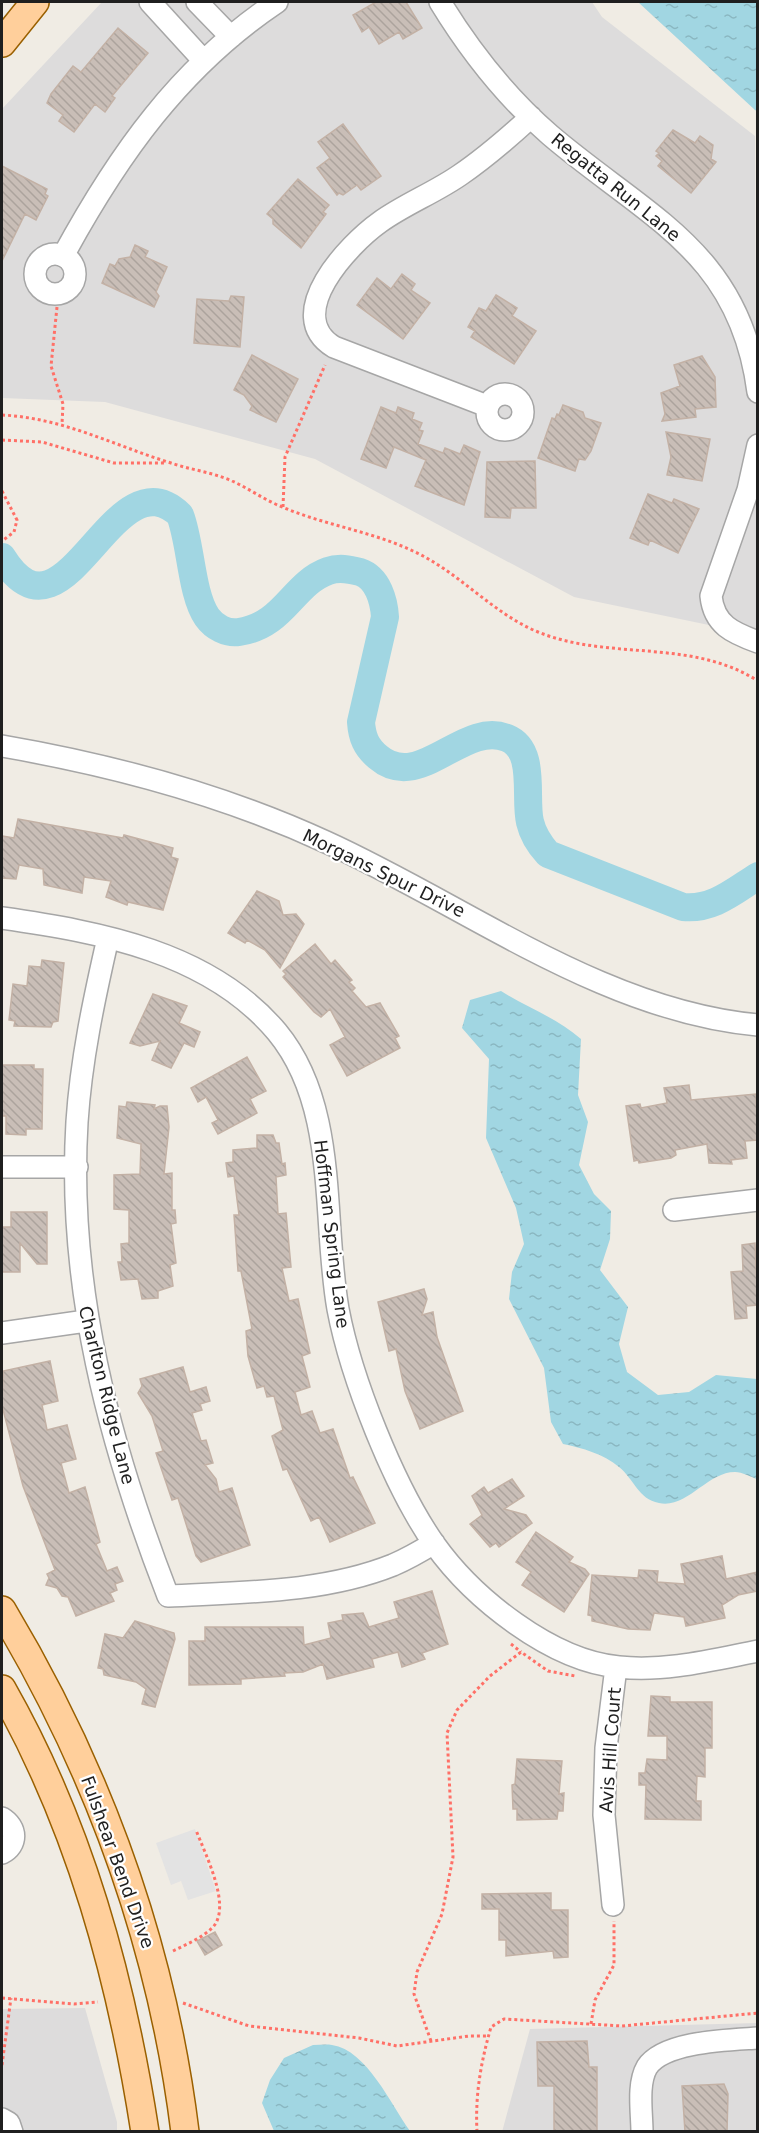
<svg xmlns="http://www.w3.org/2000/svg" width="759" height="2133" font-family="'DejaVu Sans',sans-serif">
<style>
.residential{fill:#dddcdc}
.parking{fill:#e3e3e3}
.water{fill:url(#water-ripples)}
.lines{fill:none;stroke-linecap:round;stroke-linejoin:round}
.river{stroke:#a1d6e2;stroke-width:28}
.building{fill:url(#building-back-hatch);stroke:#c3b1a5;stroke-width:1.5}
.minor-casing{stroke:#a6a6a6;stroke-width:24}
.major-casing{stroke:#9a6000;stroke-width:30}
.path{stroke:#ff7067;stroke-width:3;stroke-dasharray:3 3;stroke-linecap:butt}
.minor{stroke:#fff;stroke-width:21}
.major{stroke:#ffcf9b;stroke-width:27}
.labels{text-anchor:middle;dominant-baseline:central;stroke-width:4.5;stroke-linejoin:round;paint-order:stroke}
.street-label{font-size:18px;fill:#1f1f1f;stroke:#fff}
</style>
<defs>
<pattern id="water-ripples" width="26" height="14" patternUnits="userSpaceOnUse" patternTransform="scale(1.5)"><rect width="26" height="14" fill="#a1d6e2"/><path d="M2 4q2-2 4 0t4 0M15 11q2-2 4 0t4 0" fill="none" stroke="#8ab7c1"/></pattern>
<pattern id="building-back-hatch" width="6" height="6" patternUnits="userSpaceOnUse" patternTransform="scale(1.5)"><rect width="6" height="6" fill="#c9beb7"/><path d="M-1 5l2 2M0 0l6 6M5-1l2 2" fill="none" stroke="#aca39d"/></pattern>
</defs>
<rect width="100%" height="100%" fill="#f0ece4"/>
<path class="residential" d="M102 2H592L602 17 755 136 757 635 574 597 315 459 105 402 2 398V109Z
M85 2008 117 2122V2131H2V2009Z
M757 2023V2131L502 2132 530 2029Z"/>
<path class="parking" d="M195 1829 216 1891 188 1900 181 1881 171 1885 156 1843Z"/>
<path class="water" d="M638 2H757V111L755 110Z
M501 991C528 1008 557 1018 581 1039L578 1095 588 1122 579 1165 594 1194 611 1211 610 1239 600 1270 628 1307 619 1344 627 1372 658 1395 689 1392 716 1375 757 1379V1479C751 1477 742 1472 735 1472 707 1472 687 1509 659 1503 638 1499 634 1479 619 1467 604 1454 582 1448 563 1444L551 1422 544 1368 509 1299 512 1272 524 1244 516 1208 486 1138 489 1059 462 1028 470 1000Z
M313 2045C319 2045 326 2044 332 2045 367 2050 391 2105 410 2131H274L262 2103 270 2080 284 2058Z"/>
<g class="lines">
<path class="river" d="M2 557C66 659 112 450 180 515 191 543 191 594 207 617 214 627 227 634 239 632 285 625 292 584 328 571 339 567 349 569 360 572 378 578 384 601 385 617L361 722C362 737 366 747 378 757 420 793 463 720 507 738 537 750 524 798 530 822 533 835 539 844 548 854L683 907C713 910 734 891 758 876"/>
</g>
<path class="building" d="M376 2H406L422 28 403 39 399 32 379 44 369 27 362 32 353 15Z
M118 28 148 53 112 96 115 98 105 112 95 104 74 132 59 121 63 115 47 103 51 94 73 66 81 72Z
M343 124 381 176 361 190 357 185 343 195 339 193 337 195 317 168 330 158 318 142Z
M673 130 695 143 700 136 713 145 711 159 716 162 691 193 658 166 662 161 656 156 659 153 656 151Z
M2 166 47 189 45 194 48 196 36 220 25 214 2 261Z
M298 179 329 205 323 212 326 214 301 248 273 224V219L267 214Z
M135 245 148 251 145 257 167 267 156 292 159 296 154 307 102 283 110 264 115 266 119 259 130 257Z
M402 274 415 284 411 290 430 303 403 339 357 305 377 278 391 289Z
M496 295 517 308 512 316 536 331 514 364 471 337 475 331 468 327 479 308 486 311Z
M231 296 244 297 240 347 194 343 197 299 229 301Z
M252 355 298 379 276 422 250 410 252 406 244 395 234 390Z
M702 356 715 377 716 407 695 409 696 417 662 421 665 414 661 393 680 386 674 365Z
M563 405 583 412 585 418 601 423 591 451 585 460 579 459 575 471 538 458 552 418 555 419 557 414 559 415Z
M381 407 396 413 398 407 414 413 412 419 422 423 419 430 423 431 418 444 443 453 445 448 460 454 464 445 480 452 464 505 415 486 426 460 394 447 386 468 361 459Z
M666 432 710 439 702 481 667 475 671 457Z
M535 461 536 508H511L510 518 485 517 487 462Z
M648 494 672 503 674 499 699 509 678 553 650 540 648 545 630 538Z
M18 819 123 838 124 835 173 848 171 857 178 859 163 910 128 902 127 905 106 897 111 881 84 877 82 893 44 885 43 869 19 865 16 879 2 878V836L14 838Z
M257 891 279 901 283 915 296 914 304 924 280 968 265 950 247 940 245 943 228 933Z
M315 944 331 964 335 960 352 980 349 982 355 988 352 991 366 1007 380 1003 399 1036 395 1038 400 1048 347 1076 330 1045 345 1037 330 1009 321 1017 314 1012 283 977 286 974 283 971Z
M42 960 64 963 58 1021 53 1022 51 1027 14 1026 15 1021 9 1020 13 984 27 986 29 966 41 967Z
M153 994 187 1006 179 1023 200 1032 194 1047 184 1043 171 1068 152 1060 160 1041 140 1046 130 1043Z
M247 1057 266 1091 250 1099 257 1113 218 1134 212 1123 218 1120 206 1097 198 1102 191 1088Z
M2 1065H34V1069H43L42 1129H26V1135L6 1134V1116H2Z
M689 1085 691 1100 756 1094 758 1140 745 1141 747 1158 731 1160 732 1164 709 1163 707 1144 675 1150 676 1155 671 1158 639 1163 638 1160 634 1161 626 1106 640 1104 641 1108 667 1103 664 1088Z
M127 1102 155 1105 154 1109 160 1106H167L169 1127 164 1174 172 1173V1210H175L176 1223 171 1224 176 1263 170 1265 173 1286 158 1291V1298L142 1299 138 1279 121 1280 118 1262H122L121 1244 129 1243V1210L114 1209V1175L140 1174 141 1144 117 1138 119 1106 126 1107Z
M257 1135H273L276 1143H279L282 1164 285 1163 286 1175 276 1177 278 1214 286 1213 291 1267 282 1268 289 1301 298 1299 310 1353 302 1356 310 1387 295 1392 301 1415 312 1411 320 1433 333 1429 350 1478 353 1477 375 1523 330 1542 319 1517 311 1521 287 1469 283 1470 272 1436 283 1430 274 1396 267 1397 264 1386 257 1388 248 1356 246 1331 252 1329 241 1271H238L234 1215H239L234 1176 228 1177 226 1163 233 1162V1150L257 1148Z
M11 1212H47V1264H37L20 1243V1272H2V1227H11Z
M755 1243 758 1305 746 1306 747 1318 735 1319 731 1272 743 1271 742 1245Z
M424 1289 427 1299 422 1315 433 1312 437 1337 463 1411 420 1429 405 1391 396 1349 389 1351 378 1302Z
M50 1361 58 1401 42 1405 47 1430 67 1425 76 1459 61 1463 69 1493 85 1487 100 1542 96 1544 107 1571 117 1567 123 1581 115 1584 117 1590 110 1593 114 1601 76 1616 68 1597 62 1596 57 1588 46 1585 49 1578 47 1574 55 1570 23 1486 2 1406 3 1371Z
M183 1367 190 1392 206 1387 210 1401 200 1404 202 1410 192 1413 201 1441 206 1440 213 1463 205 1465 216 1479 219 1492 232 1488 250 1545 201 1562 196 1556 178 1498 172 1500 156 1453 163 1451 152 1416 138 1393 142 1386 140 1379Z
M512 1479 524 1496 504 1509 526 1515 532 1523 499 1547 496 1543 490 1547 470 1524 482 1515 472 1496 484 1487 488 1493Z
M536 1532 573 1557 569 1562 585 1569 589 1574 564 1612 522 1585 531 1572 516 1562Z
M722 1556 726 1579 758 1572V1591L738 1595 722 1605 725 1618 686 1626 684 1617 654 1613 650 1630 628 1629 592 1621V1616L588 1615 592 1575 638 1578 639 1570 658 1571 657 1582 685 1584 681 1564Z
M432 1591 448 1644 422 1653 425 1659 402 1667 398 1652 372 1659 374 1667 327 1679 323 1664 303 1672 284 1673 285 1676 241 1679V1684L189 1685V1641H205V1627H303L304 1645 331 1638 328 1623 343 1620 342 1615 363 1613 369 1627 399 1618 394 1602Z
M135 1621 174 1633 175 1639 155 1707 142 1704 146 1689 136 1682 104 1675 103 1669 98 1668 105 1634 123 1638Z
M651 1696 670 1697V1702H712V1748H705V1777L697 1776 696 1801H701V1820L645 1819 646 1785H639V1773H645L647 1759 667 1760V1736H648Z
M517 1759 562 1761 559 1794 564 1793 563 1811H558L557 1819 517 1820V1809H513L512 1785 515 1784Z
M551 1893V1910H568V1957L554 1958 553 1951 506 1956V1940H499V1909H482V1894Z
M215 1932 222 1945 205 1955 197 1941Z
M587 2041 589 2067H597V2132H554V2086H538L537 2042Z
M724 2084 728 2094 727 2132H685L682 2086Z"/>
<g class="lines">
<g class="minor-casing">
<path id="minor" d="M150 2 203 60
M197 2 231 37
M440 2C470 51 506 97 550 135 646 217 740 251 758 392
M35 274a20 20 0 1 1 40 0a20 20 0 1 1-40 0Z
M63 256C118 155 180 67 277 2
M487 412a18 18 0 1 1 36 0a18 18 0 1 1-36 0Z
M487 406 334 347C281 315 349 244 380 222 405 204 434 193 460 175 485 158 508 138 531 117
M758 445 748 490 711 596C714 625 733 633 758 642
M2 746C112 765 224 795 326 842 465 905 602 1011 758 1025
M2 918C100 932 210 952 277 1032 339 1107 322 1219 338 1309 351 1378 394 1487 435 1545 473 1598 551 1661 619 1667 665 1672 712 1660 758 1651
M108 938C94 999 81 1060 77 1122 67 1287 109 1444 168 1596 243 1592 323 1593 393 1565 407 1559 421 1551 434 1543
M2 1167H77
M674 1210 758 1200
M2 1333 86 1321
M2 1818C17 1827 18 1845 2 1853
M613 1905 604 1815 606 1748 616 1667
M2 2119 9 2123 12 2132
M642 2132C642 2113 637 2084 647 2067 664 2041 730 2040 758 2038"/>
</g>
<g class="major-casing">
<path id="major" d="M2 43 35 2
M2 1610C98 1770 162 1946 185 2132
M2 1689C80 1826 121 1977 145 2132"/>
</g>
<path class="path" d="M57 307 51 366 63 404 62 424
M2 415C63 418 113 445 171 463 191 470 212 472 232 481 248 488 263 499 280 506 323 525 371 531 413 551 459 572 492 613 538 632 609 661 691 638 758 681
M2 440 42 442 114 463H167
M2 491 17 520 14 532 2 541
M283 507 285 457 325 365
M511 1644 521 1652
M173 1951C187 1944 202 1938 213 1927 232 1906 205 1854 196 1830
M2 1998 74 2004 98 2002
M183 2003 249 2026 359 2038 397 2046 469 2036H488
M591 2024 595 2000 614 1965V1921
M431 2041 414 1994 417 1972 442 1914 453 1857 447 1733 457 1710 490 1676 521 1652 548 1671 575 1676
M2 2065 11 1998
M477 2132C475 2094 481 2062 491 2027L504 2019 622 2026 758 2013"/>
<use href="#minor" class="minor"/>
<use href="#major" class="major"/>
</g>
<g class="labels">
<g class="street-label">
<text transform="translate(616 187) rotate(39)">Regatta Run Lane</text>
<text transform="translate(384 873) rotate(26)">Morgans Spur Drive</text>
<text transform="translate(332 1234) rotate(83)">Hoffman Spring Lane</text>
<text transform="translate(107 1395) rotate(76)">Charlton Ridge Lane</text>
<text transform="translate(610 1750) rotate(-86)">Avis Hill Court</text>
<text transform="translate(118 1862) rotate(70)">Fulshear Bend Drive</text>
</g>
</g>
<rect width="759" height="2133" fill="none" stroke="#1f1f1f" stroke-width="6"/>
</svg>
